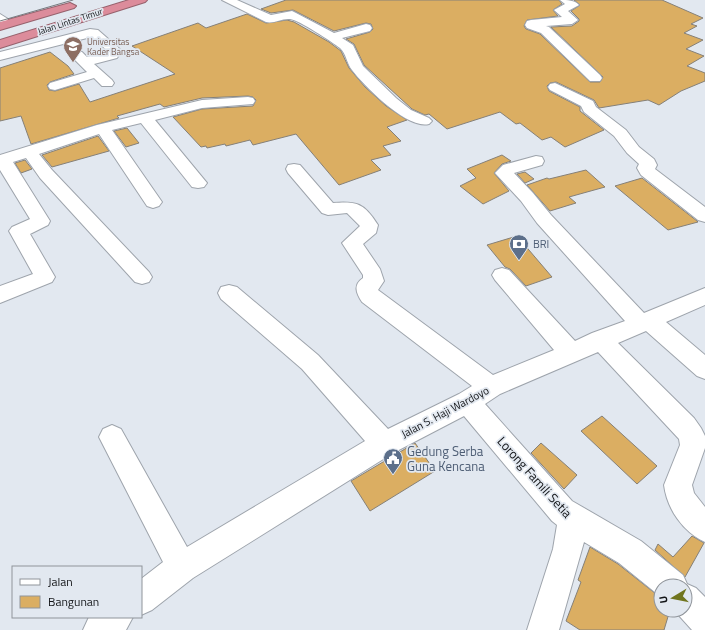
<svg xmlns="http://www.w3.org/2000/svg" width="705" height="630" font-family="'Titillium Web',sans-serif">
<style>
.building{fill:#dbae62;stroke:#858078}
.lines{fill:none;stroke-linecap:round;stroke-linejoin:round}
.minor-casing{stroke:#9ea4ac;stroke-width:2}
.highway-casing{stroke:#96626d;stroke-width:2}
.minor{fill:#fff;fill-rule:evenodd}
.highway{fill:#dc8c9b;fill-rule:evenodd}
.tram{stroke:#767a7f;stroke-width:1}
.labels{text-anchor:middle;dominant-baseline:central;stroke-width:3.5;stroke-linejoin:round;paint-order:stroke}
.far-street-label{font-size:9px;fill:#131518;stroke:#e2e8f0}
.far-education-label{font-size:9px;fill:#785e54;stroke:#e2e8f0;text-anchor:start}
.service-label{font-size:11px;fill:#4e5e75;stroke:#e2e8f0;text-anchor:start}
.street-label{font-size:11px;fill:#131518;stroke:#e2e8f0}
.near-service-label{font-size:13px;fill:#4e5e75;stroke:#e2e8f0;text-anchor:start}
.near-street-label{font-size:13px;fill:#131518;stroke:#e2e8f0}
</style>
<rect width="100%" height="100%" fill="#e2e8f0"/>
<path class="building" d="M286 0H559L562 4 553 10 558 16 527 20 524 26 526 29 540 34 590 82H600L603 77 551 27 572 26 579 21V19L571 11 580 5 574 0H662L703 18 691 24 697 26 684 33 703 40 686 49 704 56 687 66 705 73V81L681 91 659 105 648 100 599 108 594 100 556 82 550 83 547 86 549 91 580 107V111L604 130 565 147 551 137 542 140 520 123 516 124 500 112 447 129 429 114 425 115 412 109 364 65 354 44 346 39 370 32 373 29 371 24 366 23 334 31 293 10 271 13 261 9Z
M247 14 266 23 287 20 294 22 329 42 341 51 349 68 365 87 386 106 407 120 387 127 401 141 383 146 391 155 371 160 381 170 339 185 296 134 253 145 250 140 226 146 225 144 207 148 206 146 201 147 173 117 202 109 253 106 256 100 253 97 248 96 202 98 164 107 160 104 117 116 119 118 31 144 21 116 0 121V68L50 52 68 66 74 74 50 82 47 85 49 90 55 91 79 84 90 102 175 74 132 46 198 23 206 28Z
M127 128 139 143 126 147 114 131Z
M98 136 109 151 52 167 42 155Z
M502 155 511 161 502 164 494 173 509 191 483 204 460 186 476 178 467 169Z
M25 160 32 169 21 173 15 163Z
M586 170 605 187 569 197 576 203 550 211 527 185 547 178 549 179Z
M525 172 534 179 525 183 517 174Z
M642 178 697 221 698 222 668 230 615 186Z
M517 236 552 277 526 286 510 269 505 267 487 245Z
M602 416 657 466 637 484 581 431Z
M415 443 435 471 370 511 351 481Z
M541 443 577 475 564 489 531 453Z
M692 536 704 543 685 577 655 550 658 544 673 557Z
M590 547 618 564 661 598V610H670L664 630H580L566 621 581 582 578 580Z"/>
<g class="lines">
<g class="minor-casing">
<path id="minor" d="M222 0H237L271 15 292 11 296 13 334 33 366 24 370 25 372 28 370 31 342 38 353 45 363 66 396 98 411 110 429 118 432 121 429 124C408 130 364 86 352 70 347 64 346 53 340 48 332 42 299 20 290 19 282 18 274 24 266 22Z
M560 0C568 0 574 0 579 5L568 11 578 20 572 24 546 26 549 27 600 75 602 78 600 81H590L541 33 527 28 525 25 527 21 531 20 562 17 554 10 565 4Z
M0 14 8 19 6 22H0Z
M90 29 98 30 122 51 117 58 94 64 112 80 114 83 112 86H102L94 78 55 90 50 89 48 86 50 83 87 72 70 55 72 52H82L87 57 108 51 91 37 0 60V52Z
M555 83 593 101 596 107 626 130 639 147 654 159 657 165 655 169 705 207V222L698 220 641 175 637 168 639 164 627 153 614 136 584 112 581 106 550 90 548 87 550 84Z
M248 97 253 98 255 101 253 104 202 108 155 120 207 183 204 187 198 188 192 187 141 123 112 130 162 202 159 206 153 208 147 206 99 134 39 154 52 170 149 272 152 277 149 282 142 284 135 282 40 178 26 158 13 162 50 221 48 225 30 234 55 277 52 282 0 303V286L33 274 9 231 12 227 30 219 0 170V155L97 125 202 100Z
M536 156 542 157 544 161 542 165 514 173 533 193 551 215 644 313 705 288V305L666 322 705 355V379L697 376 646 331 618 343 694 418 701 428 705 436V448L692 485 694 493 705 507V542C683 532 667 509 664 485L680 445 679 439 598 352 500 394 485 404 572 501 641 541 683 575 687 584 696 588 705 597V630H692L674 610H685V586H661V597L619 563 584 542 559 630H527L553 549 557 525 552 521 464 416 393 453 193 578 152 610 141 615V579L163 562 99 437 103 429 112 425 121 429 187 547 365 441 302 369 221 299 218 293 221 287 229 285 237 287 318 355 388 429 459 394 472 386 362 302C356 293 353 285 363 278V275L342 243 360 226 347 213 328 215 322 213 288 173 286 169 288 165 294 164 300 165 333 203C357 201 364 203 378 225L376 233 363 244 380 269 384 281 378 290 493 375 554 350 495 280 492 275 495 270 502 268 509 270 575 341 592 333 625 321 537 223 521 201 495 173 503 165Z
M89 617H133L126 630H83Z"/>
</g>
<g class="highway-casing">
<path id="highway" d="M129 0H147L145 2 0 48V40Z
M70 3 76 6 74 8 0 30V22Z"/>
</g>
<use href="#minor" class="minor"/>
<use href="#highway" class="highway"/>
<path class="tram" d="M0 21 73 0"/>
</g>
<defs>
<g id="university-pin" transform="scale(1)"><path d="M0 17L-7.5 6A9.5 9.5 0 1 1 7.5 6Z" fill="#8d6e63" stroke="#e2e8f0"/><path d="M0-5L7-2L0 1L-7-2ZM-4 1L0 2.5L4 1V4Q0 6-4 4Z" fill="#fff"/></g>
<g id="bank-pin" transform="scale(1)"><path d="M0 17L-7.5 6A9.5 9.5 0 1 1 7.5 6Z" fill="#5c6f8a" stroke="#e2e8f0"/><path d="M-6-4H6V4H-6ZM0-2.3a2.3 2.3 0 1 0 0 4.6a2.3 2.3 0 1 0 0-4.6Z" fill="#fff"/></g>
<g id="civic-pin" transform="scale(1)"><path d="M0 17L-7.5 6A9.5 9.5 0 1 1 7.5 6Z" fill="#5c6f8a" stroke="#e2e8f0"/><path d="M-.6-6.5H3V-4.5H.6V-3L4-1V1h2V6H-6V1h2V-1L-.6-3ZM-1.2 2.5V6h2.4V2.5Z" fill="#fff"/></g>
</defs>
<g fill-rule="evenodd">
<use href="#university-pin" x="73" y="46"/>
<use href="#bank-pin" x="519" y="244"/>
<use href="#civic-pin" x="393" y="458"/>
</g>
<g class="labels">
<g class="far-street-label">
<text transform="translate(70 21) rotate(-18)">Jalan Lintas Timur</text>
</g>
<g class="far-education-label">
<text x="87" y="41">Universitas<tspan x="87" dy="10">Kader Bangsa</tspan></text>
</g>
<g class="service-label">
<text x="533" y="244">BRI</text>
</g>
<g class="street-label">
<text transform="translate(445 412) rotate(-28)">Jalan S. Haji Wardoyo</text>
</g>
<g class="near-service-label">
<text x="407" y="451">Gedung Serba<tspan x="407" dy="15">Guna Kencana</tspan></text>
</g>
<g class="near-street-label">
<text transform="translate(535 477) rotate(48)">Lorong Famili Setia</text>
</g>
</g>
<rect x="12" y="566" width="130" height="52" fill="#e2e8f0" stroke="#8f949a"/>
<rect x="20" y="579" width="20" height="6" fill="#ffffff" stroke="#8f949a"/>
<text x="48" y="586" font-size="12" fill="#131518">Jalan</text>
<rect x="20" y="596" width="20" height="12" fill="#dbae62" stroke="#8f949a"/>
<text x="48" y="606" font-size="12" fill="#131518">Bangunan</text>
<g transform="translate(673 598) rotate(260)"><circle r="19" fill="#e2e8f0" stroke="#8f949a"/>
<path d="M0-3L7 15L0 10L-7 15Z" fill="#70751e"/>
<text y="-6" font-size="11" font-weight="bold" text-anchor="middle" fill="#131518">U</text>
</g>
</svg>
